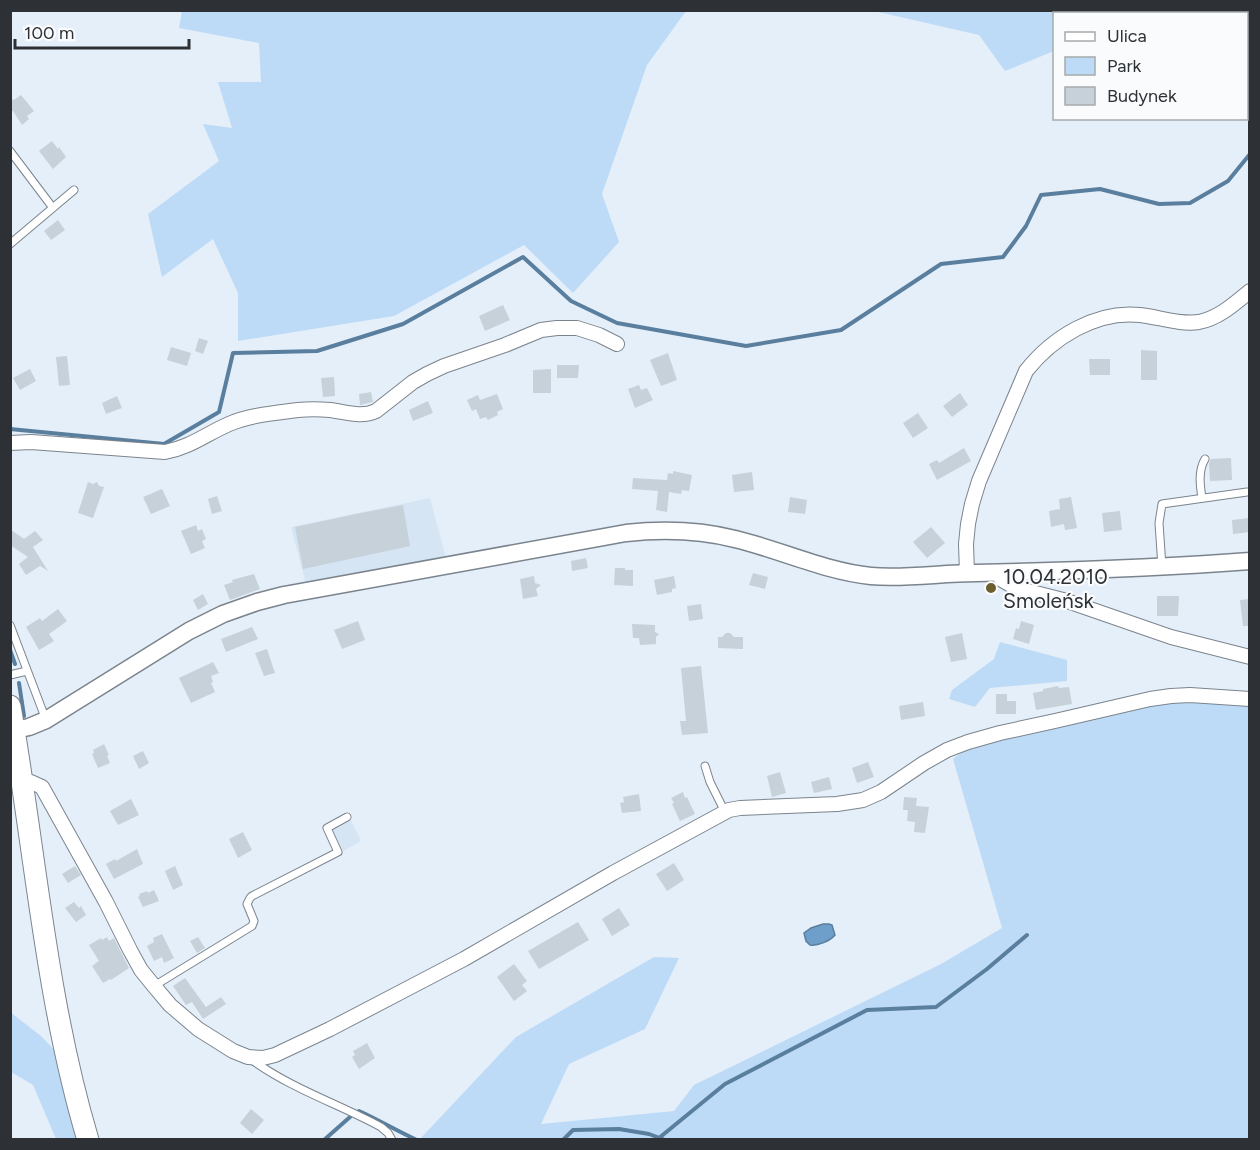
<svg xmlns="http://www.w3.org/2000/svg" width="1260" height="1150" font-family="Figtree,sans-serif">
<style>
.built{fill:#d5e5f4}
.green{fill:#bddbf7}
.water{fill:#6e9fcb;stroke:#5a7e9e;stroke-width:1.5}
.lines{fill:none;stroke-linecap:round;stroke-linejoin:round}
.stream{stroke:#5a7e9e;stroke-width:4}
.building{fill:#c6d1da}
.service-casing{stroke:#7b848d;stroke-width:9}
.minor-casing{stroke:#7b848d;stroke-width:16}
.tertiary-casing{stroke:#7b848d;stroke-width:19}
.primary-casing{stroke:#7b848d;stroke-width:23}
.service{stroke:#fff;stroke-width:7}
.minor{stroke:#fff;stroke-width:14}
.tertiary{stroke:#fff;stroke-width:16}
.primary{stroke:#fff;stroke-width:21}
.poi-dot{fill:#6b602d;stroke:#f9fbfd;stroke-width:2}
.labels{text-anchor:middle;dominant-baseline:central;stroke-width:4.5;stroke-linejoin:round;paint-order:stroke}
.poi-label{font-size:21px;fill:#2d3135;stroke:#f9fbfd;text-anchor:start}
</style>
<rect width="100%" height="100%" fill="#e5eff9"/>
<path class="built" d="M430 498 446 558 306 584 291 527Z
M351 820 361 841 343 851 332 829Z"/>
<path class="green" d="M182 11V10L686 11 647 65 602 194 619 242 573 293 524 245 394 316 238 341V293L213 239 162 277 148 214 219 161 203 124 232 128 218 82H261L259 43 179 28Z
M874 11H1158L1150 14H1054V51L1005 71 979 35Z
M1169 11H1249V43L1247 42 1246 14H1172Z
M1000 642 1067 660V681L990 688 975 707 949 699 952 690 994 659Z
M1175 699 1249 701V1139L419 1140 516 1037 654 957 679 958 645 1029 569 1064 541 1124 674 1111 694 1085 941 964 1002 928 953 759 971 745Z
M10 1012 41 1036 56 1052 79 1139H56L33 1085 11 1072Z"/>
<path class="water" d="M823 924H829L832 925 835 935C830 941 818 946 810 945L806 941 804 933 811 928Z"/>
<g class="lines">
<path class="stream" d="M10 429 164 444 219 412 233 353 317 351 403 324 523 257 571 301 617 323 746 346 841 330 941 264 1003 257 1026 226 1041 195 1100 189 1159 204 1190 203 1228 181 1250 154
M10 650 15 664
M19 683 24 716
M359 1111C379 1120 397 1131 417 1140
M659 1138 725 1084 867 1010 936 1007 987 969 1027 935
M324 1140 350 1117
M563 1140 573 1130 619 1129 649 1134 665 1140"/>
</g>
<path class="building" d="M21 95 34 111 27 116 29 119 22 125 13 111H10V99L14 100Z
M52 141 58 149 59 147 66 157 53 169 39 151Z
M58 220 65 230 51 240 44 231Z
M503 305 510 320 485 331 479 316Z
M199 338 208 341 203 354 195 351Z
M171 347 191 353 187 366 167 360Z
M1141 350 1157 351V380H1141Z
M668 353 677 380 661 386 650 360Z
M67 356 70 385 59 386 56 357Z
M1089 359H1110V375H1090Z
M557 365H579L578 378H557Z
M30 369 36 381 20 390 13 378Z
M551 369V393H533V370Z
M334 377 335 396 323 397 321 378Z
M639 385 641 390 647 388 653 400 635 408 628 389Z
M371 392 373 402 360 405 359 394Z
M960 393 968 405 952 417 943 406Z
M497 394 503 409 497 412 498 415 488 420 486 417 480 419 476 409 472 411 467 400 478 395 480 400Z
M117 396 122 408 106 414 102 403Z
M428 401 433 413 413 421 409 410Z
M918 413 928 428 913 438 903 423Z
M964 448 971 461 937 480 929 464 937 460 939 463Z
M1231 458 1232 480 1210 481 1209 463 1211 459Z
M673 471 692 475 689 491 682 490 681 494 669 492 667 512 656 510 658 491 632 489 633 478 667 480 668 473 673 474Z
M752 472 754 490 734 492 732 475Z
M88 482 93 484 97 482 99 486 104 487 93 518 78 513Z
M162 489 170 506 151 514 143 497Z
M217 496 222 511 212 514 208 499Z
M790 497 807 500 805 514 788 512Z
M1071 497 1077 528 1065 530 1064 524 1051 527 1049 511 1060 509 1059 499Z
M403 505 410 546 303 569 295 527 361 513Z
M1120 511 1122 530 1104 532 1102 513Z
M1250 518V532L1233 534 1232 520Z
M196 525 198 531 202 529 206 539 202 541 205 548 191 554 181 531Z
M931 527 945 543 927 558 913 542Z
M10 529 24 539 35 531 43 540 33 547 48 571 40 566 26 575 19 564 28 557 10 545Z
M586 558 588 568 572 571 571 561Z
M615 568H625V570H633V586L614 585Z
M753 573 768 577 765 589 749 585Z
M254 574 260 589 230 600 224 585 233 582 232 580Z
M534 576 535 583 541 585 536 589 538 596 523 599 520 579Z
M674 576 676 588 672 589V592L657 595 654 580Z
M203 594 208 604 198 610 193 600Z
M1157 596H1179L1178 616H1157Z
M1250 599V626H1243L1240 600Z
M701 604 703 619 689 621 687 606Z
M58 609 67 621 49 634 54 641 39 650 26 627 40 618 42 621Z
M358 621 365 640 342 649 334 630Z
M1021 621 1034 625 1029 644 1013 639 1016 628 1019 629Z
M632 624 655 625V632L659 634 656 637V644L640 645 639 638H633Z
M252 627 258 639 226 652 221 639Z
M726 633H730L734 637H743V649L718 648V637H722Z
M962 633 967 659 951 662 945 637Z
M267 649 275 673 264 676 255 653Z
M213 662 219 673 211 676 213 682 211 683 215 692 191 703 179 678Z
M701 666 708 733 682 735 680 721H686L681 668Z
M1058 686 1059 688 1069 687 1072 704 1036 710 1033 693 1043 691V689Z
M996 694H1007V701H1016V714H996Z
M923 702 925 716 901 720 899 706Z
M104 744 109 755 107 756 110 763 98 768 92 754 94 753 93 750Z
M143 751 149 763 139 769 133 756Z
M868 762 874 777 857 783 852 768Z
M780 772 786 793 772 797 767 776Z
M829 777 832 789 814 793 811 782Z
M683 792 685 798 687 797 695 814 680 821 672 804 674 803 671 798Z
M639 794 641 811 622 813 620 803 624 802 623 797Z
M904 797 917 798 916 806 929 807 925 833 914 832 915 822 907 821 908 810H903Z
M131 799 139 815 118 825 110 811Z
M243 832 252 850 238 858 229 839Z
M137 849 143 864 114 879 106 864 115 859 116 861Z
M674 863 684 880 667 891 656 874Z
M75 866 81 875 68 883 62 874Z
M175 866 183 885 173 890 165 871Z
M154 890 159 901 143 907 138 897 140 896 139 894 147 891 148 893Z
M74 902 79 908 81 906 86 915 76 922 65 908Z
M619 908 630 925 612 936 602 919Z
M578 922 589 940 539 969 528 951Z
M162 934 174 958 164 963 162 957 154 961 147 946 154 942 153 938Z
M107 937 109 941 114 938 129 968 111 980 110 979 103 983 92 966 99 961 89 945 101 938 102 940Z
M198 937 205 948 197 953 190 941Z
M514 964 527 981 522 985 527 991 514 1001 497 977Z
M185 978 206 1007 221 997 226 1004 203 1019 192 1002 186 1005 173 986Z
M367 1043 375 1058 359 1069 352 1057 355 1055 353 1051Z
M251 1109 264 1120 252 1134 240 1123Z"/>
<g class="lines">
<g class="service-casing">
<path id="service" d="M10 151 53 208
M10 244 74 190
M1202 498C1200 485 1198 471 1205 459
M1162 567 1159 523 1162 504 1247 492
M10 625 46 720
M10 675 27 671
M705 766 710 782 725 812
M154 986 252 926 254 921 247 904 250 898 252 896 338 852 327 828 347 817
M252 1060C292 1089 339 1104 381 1127L388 1133 392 1140"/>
</g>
<g class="minor-casing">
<path id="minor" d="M10 443 31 442 165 452C191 447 206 434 229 424 250 415 275 413 298 410 308 409 319 409 330 410 346 412 361 418 376 411L413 382 427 374 444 366 505 345 541 330 557 328H577L599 335 617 344
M967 573 966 544 968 524 972 504 979 481 1026 371C1052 338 1096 310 1140 315 1159 317 1180 325 1199 322 1219 318 1234 304 1250 291
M997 573 1002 580 1016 588 1067 601 1171 637 1250 657
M22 783 31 782 42 787 106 902 130 950 141 970 154 986 170 1005 198 1029 233 1051 248 1057 263 1058 275 1055 330 1029 399 993 464 959 613 873 729 810 740 808 837 804 863 800 881 792 924 763 947 750 968 742 1000 733 1055 721 1150 699 1171 696 1190 695 1250 699"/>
</g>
<g class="tertiary-casing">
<path id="tertiary" d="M15 730 29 727 46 720 189 631 223 614 257 602 284 595 626 533C663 529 699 530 735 539 781 550 824 571 871 576 906 579 941 573 976 573 1067 571 1158 568 1250 561"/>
</g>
<g class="primary-casing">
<path id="primary" d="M10 706C35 850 46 1000 88 1140"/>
</g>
<use href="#service" class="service"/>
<use href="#minor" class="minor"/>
<use href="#tertiary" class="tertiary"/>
<use href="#primary" class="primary"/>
</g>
<circle class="poi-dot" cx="991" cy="588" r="6"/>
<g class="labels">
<g class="poi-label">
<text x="1003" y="576">10.04.2010<tspan x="1003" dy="24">Smoleńsk</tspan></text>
</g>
</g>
<rect width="1260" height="1150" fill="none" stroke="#2d3135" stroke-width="24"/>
<rect x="1053" y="12" width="195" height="108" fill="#f9fbfd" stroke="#a7aaad" stroke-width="1.5"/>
<rect x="1065" y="32" width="30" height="9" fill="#ffffff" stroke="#a7aaad" stroke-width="1.5"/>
<text x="1107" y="42" font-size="18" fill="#2d3135">Ulica</text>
<rect x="1065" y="57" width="30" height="18" fill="#bddbf7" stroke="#a7aaad" stroke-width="1.5"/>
<text x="1107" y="72" font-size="18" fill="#2d3135">Park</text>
<rect x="1065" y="87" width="30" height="18" fill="#c6d1da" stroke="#a7aaad" stroke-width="1.5"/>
<text x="1107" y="102" font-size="18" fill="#2d3135">Budynek</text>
<path d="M15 39v9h174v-9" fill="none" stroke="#2d3135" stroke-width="3"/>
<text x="24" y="39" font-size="18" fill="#2d3135" stroke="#f9fbfd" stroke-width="4.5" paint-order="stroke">100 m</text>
</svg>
